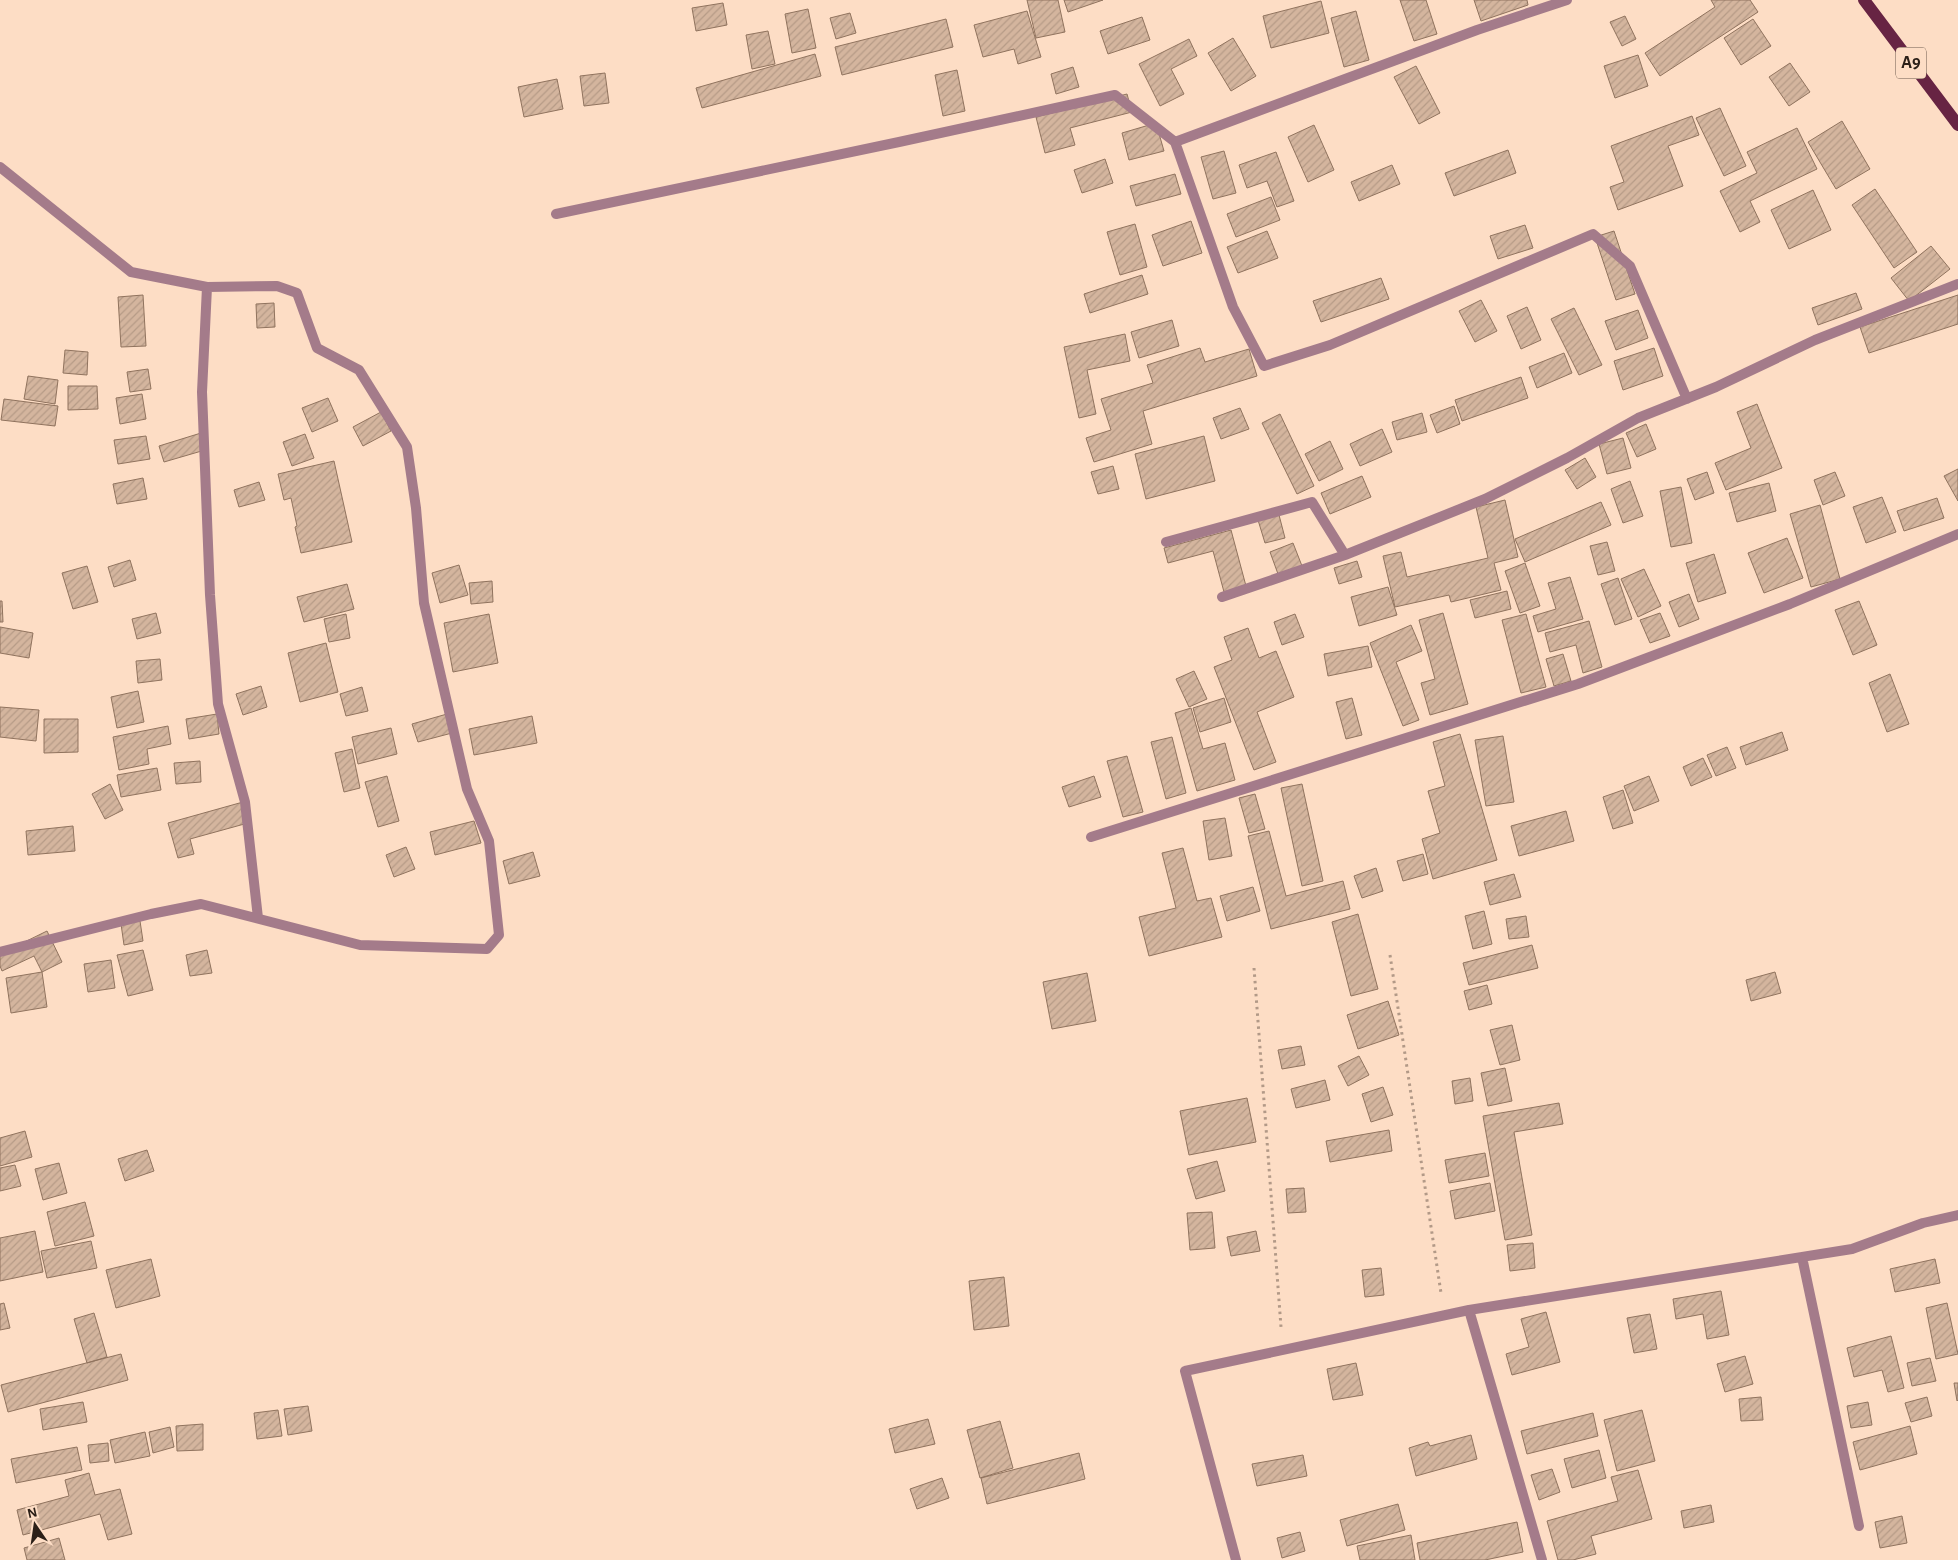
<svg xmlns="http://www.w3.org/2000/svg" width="1958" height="1560" font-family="'Alegreya Sans',sans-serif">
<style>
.building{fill:url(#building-hatch);stroke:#90735e}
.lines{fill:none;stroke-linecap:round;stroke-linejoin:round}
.path{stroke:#b29987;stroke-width:3;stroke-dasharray:2.5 4;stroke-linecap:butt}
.street{stroke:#a47b8a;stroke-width:10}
.primary{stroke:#672443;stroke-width:12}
.labels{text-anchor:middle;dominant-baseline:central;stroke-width:4;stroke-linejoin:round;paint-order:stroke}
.shield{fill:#fdddc5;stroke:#6b594c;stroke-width:1}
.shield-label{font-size:18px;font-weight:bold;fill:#2c2018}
</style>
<defs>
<pattern id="building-hatch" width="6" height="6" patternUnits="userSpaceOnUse" patternTransform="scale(1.25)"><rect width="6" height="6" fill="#d4b59e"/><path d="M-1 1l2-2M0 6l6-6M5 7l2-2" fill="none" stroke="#b69b87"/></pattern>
</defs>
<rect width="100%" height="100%" fill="#fdddc5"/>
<path class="building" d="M1027 0H1058L1065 32 1036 38Z
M1064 0H1103L1068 12Z
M1400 0H1426L1437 34 1414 41Z
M1474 0H1527L1528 5 1481 21Z
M1711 0H1750L1758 12 1660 76 1645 53 1715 7Z
M1321 1 1329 33 1271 48 1263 16Z
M723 3 727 25 696 31 692 8Z
M808 9 816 48 792 53 785 14Z
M1027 11 1041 57 1018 64 1014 49 983 57 974 25Z
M1356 11 1369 60 1344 67 1331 18Z
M850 13 856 33 836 39 830 18Z
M1625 16 1636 39 1622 46 1610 22Z
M1142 17 1150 40 1108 54 1100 31Z
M946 19 953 47 842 75 835 47Z
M1753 19 1771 46 1741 65 1724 38Z
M768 31 775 64 752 69 746 35Z
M1233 38 1256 76 1231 91 1208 53Z
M1189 39 1197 56 1171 69 1184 94 1160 106 1139 64Z
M815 54 821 76 702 108 696 88Z
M1638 55 1648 86 1615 98 1604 66Z
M1790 63 1810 92 1789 106 1769 77Z
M1416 66 1440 113 1419 124 1394 77Z
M1073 67 1079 87 1056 94 1051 74Z
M957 70 965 111 943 116 935 75Z
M605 73 609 103 584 106 580 76Z
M557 79 563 109 524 117 518 87Z
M1127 94 1132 112 1070 128 1075 145 1045 153 1036 117Z
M1720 108 1746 166 1724 176 1696 118Z
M1692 116 1699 135 1668 146 1683 186 1618 210 1610 187 1624 182 1611 146Z
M1842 121 1870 169 1836 189 1808 142Z
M1156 123 1164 151 1129 160 1122 133Z
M1314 125 1334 170 1308 182 1288 137Z
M1797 128 1817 169 1750 201 1760 222 1740 232 1720 191 1757 173 1747 152Z
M1508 150 1516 173 1454 196 1445 173Z
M1224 151 1236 193 1213 199 1201 157Z
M1276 152 1294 201 1277 207 1267 181 1247 188 1239 165Z
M1105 159 1113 183 1082 193 1074 170Z
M1392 165 1400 184 1359 201 1351 182Z
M1175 174 1181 194 1136 206 1130 186Z
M1875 189 1917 252 1894 268 1852 205Z
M1813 190 1831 230 1789 249 1771 210Z
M1271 197 1280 220 1236 237 1227 214Z
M1191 221 1202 253 1163 266 1152 235Z
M1135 224 1147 267 1120 275 1107 232Z
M1525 225 1533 248 1498 259 1490 236Z
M1267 231 1278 258 1238 273 1227 247Z
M1614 231 1635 294 1616 300 1595 237Z
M1931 246 1950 269 1909 301 1891 278Z
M1142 275 1148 294 1090 313 1084 294Z
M1381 278 1389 299 1321 322 1313 301Z
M1856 293 1862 309 1818 325 1812 308Z
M143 295 146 346 121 347 118 297Z
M1958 295V324L1869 353 1860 327Z
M1481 300 1497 331 1475 342 1459 311Z
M274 303 275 327 257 328 256 304Z
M1527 307 1541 340 1521 349 1507 316Z
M1574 308 1602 365 1579 375 1551 319Z
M1638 310 1648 338 1616 350 1605 321Z
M1172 320 1179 346 1139 358 1131 332Z
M1125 334 1130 361 1087 370 1096 414 1079 418 1064 347Z
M1200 348 1205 362 1249 349 1257 376 1143 411 1152 444 1094 462 1086 438 1111 430 1101 399 1153 383 1147 365Z
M1654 348 1663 376 1623 390 1614 361Z
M65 350 88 352 87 375 63 373Z
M1564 353 1572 373 1537 388 1529 367Z
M148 369 151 389 130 392 127 372Z
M28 376 58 380 55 404 24 399Z
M1521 377 1528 398 1462 421 1455 400Z
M68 386H97L98 409 68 410Z
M142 394 146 419 120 424 116 398Z
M328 398 338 421 312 432 302 408Z
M4 399 58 406 55 426 1 420Z
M1757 404 1782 468 1726 490 1715 463 1751 448 1737 412Z
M1454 406 1460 424 1437 433 1430 415Z
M1240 408 1249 429 1221 439 1213 418Z
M381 412 391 431 363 446 353 427Z
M1422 413 1427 432 1397 440 1392 422Z
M1280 414 1314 486 1297 494 1262 423Z
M1646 424 1656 449 1637 457 1626 433Z
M1382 429 1392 452 1360 466 1350 444Z
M201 433 205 450 164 462 159 446Z
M305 434 314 458 292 466 283 442Z
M146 436 150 459 118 464 114 440Z
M1204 436 1215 481 1146 499 1135 454Z
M1623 438 1631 468 1607 474 1599 444Z
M1330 441 1343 469 1319 481 1305 454Z
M1585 458 1596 477 1577 489 1565 470Z
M334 461 352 542 301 553 295 527 297 526 291 498 284 500 278 474Z
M1113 466 1119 489 1098 494 1091 472Z
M1958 469V501L1944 476Z
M1707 472 1714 493 1695 500 1687 479Z
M1835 472 1845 496 1823 505 1814 480Z
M1362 476 1371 497 1330 514 1321 493Z
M143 478 147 499 117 504 113 484Z
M1630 481 1643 516 1623 523 1611 489Z
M259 482 265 500 239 507 234 490Z
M1769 483 1776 511 1737 522 1729 493Z
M1681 487 1692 543 1671 547 1660 491Z
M1882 497 1896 532 1866 543 1853 507Z
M1937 498 1944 518 1904 531 1897 511Z
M1505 500 1518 557 1494 563 1501 590 1451 602 1449 595 1395 607 1383 556 1401 552 1407 577 1488 558 1476 507Z
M1601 502 1611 525 1525 562 1515 539Z
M1820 505 1840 579 1811 587 1790 514Z
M1279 515 1285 538 1265 543 1258 520Z
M1231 530 1246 586 1224 592 1213 551 1168 563 1164 548Z
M1787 538 1803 578 1764 593 1748 553Z
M1607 542 1615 571 1598 575 1590 546Z
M1293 543 1302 566 1278 574 1270 552Z
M1714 554 1726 593 1698 602 1686 563Z
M130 560 136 580 114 587 108 567Z
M1357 561 1362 577 1339 584 1334 568Z
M1525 563 1540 606 1520 613 1505 571Z
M459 565 468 595 440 603 432 573Z
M87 566 98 602 73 609 62 573Z
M1644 569 1661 606 1638 617 1621 579Z
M1570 577 1583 619 1538 632 1533 616 1556 609 1548 583Z
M1618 578 1632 619 1615 625 1601 584Z
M492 581 493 602 471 604 469 583Z
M347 584 354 609 304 622 297 597Z
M1388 587 1397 615 1359 626 1351 597Z
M1507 591 1511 609 1475 618 1470 600Z
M1689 594 1699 619 1679 627 1669 602Z
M0 601H2L3 622H0Z
M1859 601 1877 645 1853 655 1835 610Z
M156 613 161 633 137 639 132 619Z
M1443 613 1468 704 1430 715 1421 683 1435 679 1419 620Z
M1660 613 1670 636 1650 643 1640 620Z
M346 614 350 638 329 642 324 619Z
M489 614 498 663 453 672 444 623Z
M1295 614 1304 637 1282 645 1274 622Z
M1526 614 1546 687 1521 693 1502 620Z
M1589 621 1602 667 1583 673 1576 645 1550 652 1545 633Z
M1411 625 1422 651 1396 662 1419 720 1403 726 1370 643Z
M0 627 33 633 29 658 0 653Z
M1248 628 1259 658 1276 651 1294 697 1257 712 1276 762 1254 770 1214 667 1232 660 1224 637Z
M326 643 338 692 300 702 288 653Z
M1368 646 1372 667 1328 676 1324 654Z
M1563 654 1571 681 1554 686 1546 659Z
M160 659 162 680 138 683 136 661Z
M1194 671 1207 699 1189 707 1176 679Z
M1890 674 1909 724 1887 732 1869 683Z
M261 686 267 707 243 715 236 694Z
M362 687 368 711 346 716 340 694Z
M138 691 144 722 117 728 111 697Z
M1224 698 1231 722 1200 732 1193 708Z
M1352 698 1362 735 1346 739 1336 702Z
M0 707 39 710 36 741 0 737Z
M1191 708 1203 749 1225 743 1235 780 1197 791 1175 713Z
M217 714 219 734 189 739 186 719Z
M447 714 452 733 418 742 412 724Z
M532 716 537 743 474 755 469 729Z
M44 719H78V752L44 753Z
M168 726 171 744 147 749 149 764 119 770 113 737Z
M391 728 397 754 358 764 352 737Z
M1782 732 1788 750 1746 765 1740 747Z
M1460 734 1497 860 1433 879 1422 839 1440 833 1428 791 1445 786 1433 742Z
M1503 736 1514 802 1486 806 1475 740Z
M1172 737 1186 793 1166 799 1151 742Z
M1727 747 1736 768 1716 776 1707 755Z
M352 749 360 788 344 792 335 753Z
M1127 756 1143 812 1123 817 1107 761Z
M1703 758 1712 777 1691 786 1683 767Z
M200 761 201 782 176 784 174 763Z
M157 768 161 790 121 797 117 775Z
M387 776 399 821 378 827 365 782Z
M1094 776 1101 797 1069 807 1062 787Z
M1649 776 1659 801 1634 811 1624 786Z
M110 784 123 810 105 819 92 794Z
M1302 784 1323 881 1302 886 1281 788Z
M1623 790 1633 823 1613 829 1603 797Z
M1255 794 1265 829 1249 833 1239 798Z
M243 802 248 823 190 839 194 854 178 858 168 823Z
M1566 811 1574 841 1519 856 1511 826Z
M1225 818 1232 856 1209 860 1203 821Z
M474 821 481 843 435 855 430 832Z
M73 826 75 851 28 855 26 831Z
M1269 831 1286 896 1343 881 1350 909 1271 929 1248 836Z
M406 847 415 869 394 877 386 855Z
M1183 848 1197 901 1211 898 1222 937 1149 956 1139 917 1176 908 1162 853Z
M533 852 540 876 509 884 503 861Z
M1423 854 1428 874 1403 881 1397 861Z
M1376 868 1383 891 1362 898 1354 876Z
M1514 874 1521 897 1490 905 1484 882Z
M1253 887 1260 911 1227 921 1220 896Z
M1484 911 1492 944 1473 949 1465 916Z
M1358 914 1378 989 1351 996 1332 922Z
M1526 916 1529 937 1509 939 1506 919Z
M140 921 143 941 124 945 121 924Z
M47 931 62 962 42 972 34 956 2 971 0 966V954Z
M1532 945 1538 968 1469 985 1463 963Z
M143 950 153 990 128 996 117 955Z
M207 950 212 973 190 976 186 955Z
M111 960 115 988 88 992 84 964Z
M42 972 47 1007 11 1013 6 978Z
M1775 972 1781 993 1751 1001 1746 980Z
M1087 973 1096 1021 1052 1029 1043 982Z
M1487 985 1492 1004 1469 1010 1464 991Z
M1388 1001 1399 1035 1358 1049 1347 1015Z
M1512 1025 1520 1060 1500 1065 1490 1030Z
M1301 1046 1305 1065 1282 1069 1278 1050Z
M1359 1056 1369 1075 1348 1086 1338 1066Z
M1505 1068 1512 1101 1488 1106 1481 1073Z
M1470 1078 1473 1101 1455 1104 1452 1081Z
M1325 1080 1330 1100 1296 1108 1291 1089Z
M1383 1087 1393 1115 1371 1122 1362 1094Z
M1247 1098 1256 1142 1189 1155 1180 1111Z
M1559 1103 1563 1124 1514 1132 1532 1235 1505 1240 1483 1116Z
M1389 1130 1392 1151 1330 1162 1326 1141Z
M25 1131 32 1157 0 1166V1138Z
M147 1150 154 1171 125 1181 118 1159Z
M1485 1153 1489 1176 1449 1183 1445 1160Z
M1217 1161 1225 1191 1196 1199 1187 1169Z
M59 1163 67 1193 43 1200 35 1169Z
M15 1165 21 1186 0 1191V1168Z
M1490 1183 1495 1211 1455 1219 1450 1191Z
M1304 1188 1306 1212 1288 1213 1286 1189Z
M85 1202 94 1236 55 1246 47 1212Z
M1212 1212 1215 1248 1190 1250 1187 1213Z
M35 1231 43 1272 0 1281V1238Z
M1256 1231 1260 1251 1231 1256 1227 1237Z
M91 1241 97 1268 47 1278 41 1251Z
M1533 1243 1535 1268 1510 1271 1507 1245Z
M151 1259 160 1296 116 1308 106 1270Z
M1935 1259 1940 1283 1895 1292 1890 1269Z
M1381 1268 1384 1295 1365 1297 1362 1270Z
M1004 1277 1009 1326 974 1330 969 1281Z
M1721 1291 1729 1335 1707 1339 1703 1314 1676 1319 1673 1299Z
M4 1303 10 1328 0 1330V1304Z
M1947 1303 1958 1354 1936 1359 1926 1308Z
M1546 1312 1560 1362 1512 1375 1506 1354 1529 1347 1521 1319Z
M94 1313 107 1357 87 1363 74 1319Z
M1650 1314 1657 1349 1634 1353 1627 1318Z
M1891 1336 1904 1388 1888 1392 1882 1370 1854 1377 1847 1348Z
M121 1354 128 1380 8 1412 1 1385Z
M1745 1356 1753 1384 1725 1392 1717 1364Z
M1930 1358 1936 1381 1912 1386 1907 1363Z
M1356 1363 1363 1395 1333 1400 1327 1369Z
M1954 1383H1958V1400L1957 1401Z
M1761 1397 1763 1420 1741 1421 1739 1399Z
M1927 1397 1932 1416 1911 1422 1905 1403Z
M83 1402 87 1422 43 1430 40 1409Z
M1868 1402 1872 1425 1851 1428 1847 1406Z
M308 1406 312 1431 288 1435 284 1409Z
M278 1410 282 1436 257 1439 254 1413Z
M1642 1410 1655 1461 1617 1471 1604 1420Z
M1593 1413 1598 1436 1527 1454 1521 1431Z
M928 1419 935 1444 895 1453 889 1429Z
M1000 1421 1013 1468 980 1478 967 1430Z
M203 1424V1450L177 1451 176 1426Z
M1910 1426 1917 1454 1860 1470 1853 1442Z
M170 1427 174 1447 153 1453 149 1432Z
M145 1432 150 1456 115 1463 110 1440Z
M1471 1435 1477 1459 1416 1476 1409 1448 1428 1442 1430 1446Z
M108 1443 109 1461 90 1463 88 1445Z
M77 1447 82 1470 16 1483 11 1459Z
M1599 1450 1606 1478 1572 1488 1564 1459Z
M1079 1453 1085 1479 987 1504 981 1478Z
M1303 1455 1307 1476 1257 1486 1252 1464Z
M1552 1469 1560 1492 1539 1500 1531 1475Z
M1638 1470 1652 1519 1591 1536 1596 1554 1573 1560H1558L1547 1521 1618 1501 1611 1477Z
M89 1473 95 1495 120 1489 132 1534 108 1540 100 1514 23 1535 17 1510 69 1496 65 1480Z
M942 1478 949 1498 917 1509 910 1489Z
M1398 1504 1405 1530 1347 1546 1340 1520Z
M1711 1505 1714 1522 1684 1528 1681 1511Z
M1902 1516 1907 1543 1880 1548 1875 1522Z
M1517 1522 1523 1552 1485 1560H1420L1417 1543Z
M1300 1532 1305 1551 1282 1558 1277 1538Z
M1411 1535 1415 1560H1360L1357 1546Z
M59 1538 65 1560H27L24 1548Z"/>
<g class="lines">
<path class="path" d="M1390 955 1441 1293
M1254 968 1281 1327"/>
<path class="street" d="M1567 0 1477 30 1175 142 1233 307 1264 366 1330 345 1593 234 1630 266 1687 399
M0 167 131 272 207 287 277 286 297 293 317 348 359 370 407 447 416 508 424 603 467 789 489 841 499 935 487 949 360 945 201 904 151 914 0 952
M556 214 899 142 1115 95 1175 142
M207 287 202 392 210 595 218 704 245 802 258 918
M1166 542 1312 502 1345 555
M1222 597 1345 555 1485 499 1567 458 1638 418 1716 387 1815 340 1958 284
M1091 837 1578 684 1790 604 1958 534
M1802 1257 1859 1526
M1469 1310 1542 1560
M1236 1560 1185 1371 1469 1310 1852 1249 1923 1223 1958 1215"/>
<path class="primary" d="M1864 0 1958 125"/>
</g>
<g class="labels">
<rect class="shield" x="1896" y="47.5" width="30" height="31" rx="4"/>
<g class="shield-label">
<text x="1911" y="63">A9</text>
</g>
</g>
<g transform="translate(35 1525) rotate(347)" stroke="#fdddc5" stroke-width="4" paint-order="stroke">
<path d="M0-4L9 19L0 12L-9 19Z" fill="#2c2018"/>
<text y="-8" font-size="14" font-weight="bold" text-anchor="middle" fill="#2c2018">N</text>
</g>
</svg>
